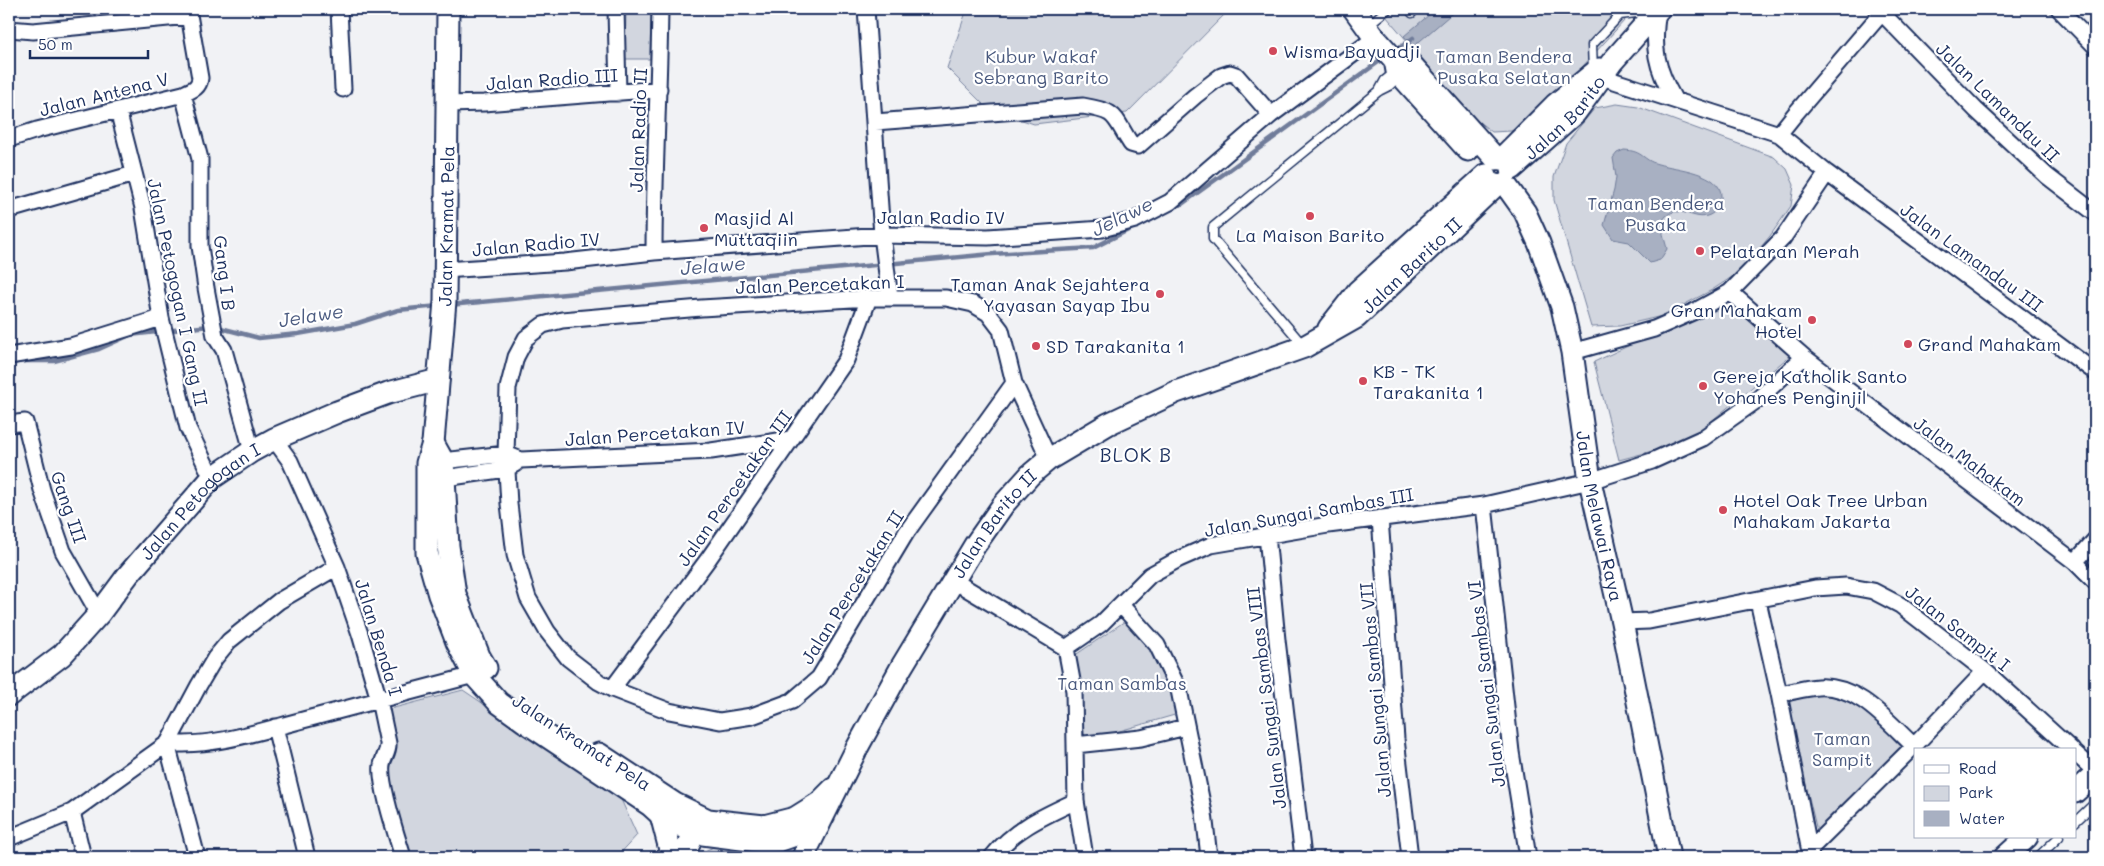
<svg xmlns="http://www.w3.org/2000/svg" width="2104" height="866" font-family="Mali,sans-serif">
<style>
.green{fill:#d2d6df;stroke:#76829e}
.water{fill:#a8b0c2;stroke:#707c9a}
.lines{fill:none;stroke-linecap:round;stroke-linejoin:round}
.stream{stroke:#707c9a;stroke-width:4.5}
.lane-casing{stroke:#1b2f5e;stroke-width:11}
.street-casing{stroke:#1b2f5e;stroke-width:19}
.secondary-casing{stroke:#1b2f5e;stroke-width:25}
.lane{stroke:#fff;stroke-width:8}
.street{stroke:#fff;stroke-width:15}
.secondary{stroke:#fff;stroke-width:21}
.poi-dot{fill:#d1495b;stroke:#fff;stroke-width:2}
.labels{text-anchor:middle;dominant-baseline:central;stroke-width:4.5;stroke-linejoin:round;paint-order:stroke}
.poi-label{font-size:18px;fill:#1b2f5e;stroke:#fff;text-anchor:start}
.park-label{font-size:18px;fill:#49597e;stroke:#fff}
.street-label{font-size:18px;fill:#1b2f5e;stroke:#fff}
.water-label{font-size:19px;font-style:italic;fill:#4c5c81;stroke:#fff}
.neighbourhood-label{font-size:19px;letter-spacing:1px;fill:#1b2f5e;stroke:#fff}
</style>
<rect width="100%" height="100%" fill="#f1f2f5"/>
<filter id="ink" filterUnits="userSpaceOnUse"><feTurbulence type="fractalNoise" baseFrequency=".02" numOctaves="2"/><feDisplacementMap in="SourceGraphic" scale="10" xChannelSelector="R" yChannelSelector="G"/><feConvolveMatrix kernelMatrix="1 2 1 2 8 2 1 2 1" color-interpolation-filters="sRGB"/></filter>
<g filter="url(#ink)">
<path class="green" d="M626 9H651L650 59H625Z
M967 9H1230L1127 113 1034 124 987 108 947 68Z
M1380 9H1635L1532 122 1511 131 1492 132 1470 115Z
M1617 104 1638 107 1774 157 1787 169 1794 185 1791 206 1770 236 1741 271 1712 290 1662 316 1620 326 1591 327 1554 200V177L1566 143 1595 108Z
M1733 300 1792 354 1697 433 1656 450 1619 460 1594 362 1700 312Z
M1131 617 1169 678 1178 714 1085 741 1074 656Z
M463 690 619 795 637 835 617 857H406L387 782 386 710Z
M1819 692 1858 704 1903 747 1818 835 1786 703Z
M718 845 765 851 774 857H696L700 853Z"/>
<path class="water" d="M1436 9H1457L1413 47 1404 36Z
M1624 150C1644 151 1642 160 1658 164 1675 169 1723 172 1721 197 1721 203 1718 209 1713 213 1697 225 1681 203 1666 216 1658 225 1665 239 1667 249L1660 260 1650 263 1629 242 1613 239 1604 225 1614 190 1616 177 1613 158 1617 153Z"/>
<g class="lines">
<path class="stream" d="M1395 51 1413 38
M1172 208 1182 204 1384 58
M449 305 992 254 1093 248 1136 226
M217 327 259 338 298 334 355 324 398 310 439 306
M9 364 21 361H54L99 349 130 335 209 326"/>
<g class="lane-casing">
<path id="lane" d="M1409 9 1412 13
M1368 25 1388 9
M1593 71 1592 45 1620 15 1652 11
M1379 91 1385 80 1395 72
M1303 345 1213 239V227L1379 91 1389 86 1399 77
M2075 822 2095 803
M2038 857 2059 837"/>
</g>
<g class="street-casing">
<path id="street" d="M339 9 343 89
M616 9 618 93
M866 9 882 235 890 298
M2059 9 2095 46
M1658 11C1652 47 1656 68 1674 99
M1881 12 1976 110 2047 176 2095 213
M9 29 33 31 189 16
M183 94 200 159V246L206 288 215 336 224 350 252 451
M448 104 484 103 659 89
M118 110 143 208 161 318 183 408 188 428 212 478
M875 122 1083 106C1119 112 1112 115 1131 144L1138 146 1195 96 1221 76 1230 73 1236 75 1271 115
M1779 134 1795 114 1885 9
M9 139 37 130 183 94C192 90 199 88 200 78L188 9
M1827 173 2095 372
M9 210 134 174
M654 252C654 171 659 90 660 9
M444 270 565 262 654 252 882 235 988 237 1102 229 1135 220 1170 202 1271 115 1375 38
M1730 292 1804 357 2075 562 2095 582
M1572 352 1654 329 1695 311 1730 292 1783 238 1827 173 1779 134 1602 77
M9 356 71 346 161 318
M1014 383 906 533 819 678 792 701 752 716 720 721 669 711 612 689 599 682 568 658 547 631 528 598 515 555 509 504 506 454 508 388 516 357 526 338 543 325 562 320 701 308 869 298H946L973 304 988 313 1001 330 1014 383 1049 459
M9 424 25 422 42 490 63 551 99 614
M274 439 290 461 337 567 360 634 379 700 388 743C389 752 383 757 382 765 379 783 397 837 403 857
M433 462 506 454 521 460 711 451 791 439
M445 478 506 469 515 464
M1484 505 1511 752 1528 857
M1380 518 1396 739 1410 857
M1267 535 1277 640 1303 857
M2075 562 2095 540
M954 581 1066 648 1074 691 1076 801 1085 857
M1758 601 1779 694 1811 857
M1121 605 1157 645 1179 690 1204 813 1209 857
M1622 622 1649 621 1815 588 1846 586 1873 591 1900 605 1985 671 2072 750
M1066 648 1101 624 1150 575 1179 559 1211 545 1328 525 1484 505 1590 481 1652 461 1703 438 1757 400 1804 357
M612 689 709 558 846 360 869 298
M1779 694C1792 692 1805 688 1818 687 1858 684 1887 721 1914 746
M275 727 307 857
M168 743C211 748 261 731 303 720 360 705 417 690 474 675
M167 744 197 857
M1075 745 1141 738 1186 727
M2075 753 2095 771
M72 812 83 857
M9 838 72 812 168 743 199 685 215 658 229 641 279 601 337 567
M1810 849 1914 746 1985 671
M992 857C1014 829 1044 816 1076 801"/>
</g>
<g class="secondary-casing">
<g id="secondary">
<path d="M448 9 445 301 433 443 427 463V553L439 595 457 642 474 675 499 703 524 721 650 805 661 815 695 833 765 842 778 841 818 827"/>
<path d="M1354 9 1375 38 1392 57 1395 60 1408 61 1496 159"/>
<path d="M1395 60 1397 71 1468 150"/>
<path d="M1501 159 1555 105 1599 69"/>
<path id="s1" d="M1512 169 1575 113 1612 62 1659 9"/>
<path id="s2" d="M1505 184 1525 212 1539 243 1562 307 1572 352 1590 481 1622 622 1669 857"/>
<path d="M1329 328 1358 291 1486 175"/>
<path d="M433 443 443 461 448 546 455 594 479 656 486 668"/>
<path id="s3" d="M9 695 62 655 99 614 128 575 212 478 252 451 274 439 337 412 388 393 438 380"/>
<path d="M599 754 675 804 708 820 764 826 795 818 819 803 833 789"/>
<path d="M2075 792 2095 774"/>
<path d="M661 815 672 857"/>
<path d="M682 857 695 833 705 823"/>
<path id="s4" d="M803 857 857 748 902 666 975 545 1003 505 1030 475 1049 459 1108 424 1176 392 1304 347 1357 317 1496 185"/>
<path d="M2005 857 2027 837"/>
</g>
</g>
<use href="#lane" class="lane"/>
<use href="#street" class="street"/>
<use href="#secondary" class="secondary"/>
</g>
</g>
<g class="poi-dot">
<circle cx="1273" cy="51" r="5"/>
<circle cx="1310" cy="216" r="5"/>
<circle cx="704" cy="228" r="5"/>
<circle cx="1700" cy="251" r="5"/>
<circle cx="1160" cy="294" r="5"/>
<circle cx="1812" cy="320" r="5"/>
<circle cx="1908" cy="344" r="5"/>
<circle cx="1036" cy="346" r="5"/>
<circle cx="1363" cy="381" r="5"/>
<circle cx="1703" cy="386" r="5"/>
<circle cx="1723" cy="510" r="5"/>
</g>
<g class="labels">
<g class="poi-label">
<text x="1283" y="51">Wisma Bayuadji</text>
<text x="714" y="218">Masjid Al<tspan x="714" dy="21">Muttaqiin</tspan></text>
<text x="1310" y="235" text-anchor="middle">La Maison Barito</text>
<text x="1710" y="251">Pelataran Merah</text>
<text x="1150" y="284" text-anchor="end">Taman Anak Sejahtera<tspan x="1150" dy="21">Yayasan Sayap Ibu</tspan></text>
<text x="1802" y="310" text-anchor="end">Gran Mahakam<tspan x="1802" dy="21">Hotel</tspan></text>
<text x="1918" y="344">Grand Mahakam</text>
<text x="1046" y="346">SD Tarakanita 1</text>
<text x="1373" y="371">KB - TK<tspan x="1373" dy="21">Tarakanita 1</tspan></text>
<text x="1713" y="376">Gereja Katholik Santo<tspan x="1713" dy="21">Yohanes Penginjil</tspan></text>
<text x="1733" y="500">Hotel Oak Tree Urban<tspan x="1733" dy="21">Mahakam Jakarta</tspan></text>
</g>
<g class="park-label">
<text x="1041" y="56">Kubur Wakaf<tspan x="1041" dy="21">Sebrang Barito</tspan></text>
<text x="1504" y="56">Taman Bendera<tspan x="1504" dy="21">Pusaka Selatan</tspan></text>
<text x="1656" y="203">Taman Bendera<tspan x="1656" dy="21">Pusaka</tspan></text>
<text x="1122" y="683">Taman Sambas</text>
<text x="1842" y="738">Taman<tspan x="1842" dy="21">Sampit</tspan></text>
</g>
<g class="street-label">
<text transform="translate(552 79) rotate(-4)">Jalan Radio III</text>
<text transform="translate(104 94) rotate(-14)">Jalan Antena V</text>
<text transform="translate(1998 102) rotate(44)">Jalan Lamandau II</text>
<text stroke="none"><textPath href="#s1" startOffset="74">Jalan Barito</textPath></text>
<text transform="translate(638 130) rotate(-88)">Jalan Radio II</text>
<text x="941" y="217">Jalan Radio IV</text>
<text transform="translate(446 226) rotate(-89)">Jalan Kramat Pela</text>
<text transform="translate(536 244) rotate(-5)">Jalan Radio IV</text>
<text transform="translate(1972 257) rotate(36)">Jalan Lamandau III</text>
<text stroke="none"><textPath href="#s4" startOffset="886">Jalan Barito II</textPath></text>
<text transform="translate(225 273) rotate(83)">Gang I B</text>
<text transform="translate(820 284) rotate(-2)">Jalan Percetakan I</text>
<text transform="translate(178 292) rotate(78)">Jalan Petogogan I Gang II</text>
<text transform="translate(655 433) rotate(-4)">Jalan Percetakan IV</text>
<text transform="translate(1970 461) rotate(37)">Jalan Mahakam</text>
<text transform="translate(734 488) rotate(-55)">Jalan Percetakan III</text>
<text stroke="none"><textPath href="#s3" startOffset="274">Jalan Petogogan I</textPath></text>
<text transform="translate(69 507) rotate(71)">Gang III</text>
<text transform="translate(1309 512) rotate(-10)">Jalan Sungai Sambas III</text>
<text stroke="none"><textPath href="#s2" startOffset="349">Jalan Melawai Raya</textPath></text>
<text stroke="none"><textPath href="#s4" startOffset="385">Jalan Barito II</textPath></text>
<text transform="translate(852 587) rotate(-58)">Jalan Percetakan II</text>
<text transform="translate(1958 628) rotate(38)">Jalan Sampit I</text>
<text transform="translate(379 637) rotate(73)">Jalan Benda I</text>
<text transform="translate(1486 684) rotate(-97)">Jalan Sungai Sambas VI</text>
<text transform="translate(1375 690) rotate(-95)">Jalan Sungai Sambas VII</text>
<text transform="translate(1266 698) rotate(-97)">Jalan Sungai Sambas VIII</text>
<text transform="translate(582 742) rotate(33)">Jalan Kramat Pela</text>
</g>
<g class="water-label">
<text transform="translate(1122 216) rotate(-26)">Jelawe</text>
<text transform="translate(713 265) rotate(-5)">Jelawe</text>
<text transform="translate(311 315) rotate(-9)">Jelawe</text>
</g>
<g class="neighbourhood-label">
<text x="1136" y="454">BLOK B</text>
</g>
</g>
<rect width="2104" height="866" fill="none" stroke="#fff" stroke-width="30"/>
<rect x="15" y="15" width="2074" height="836" fill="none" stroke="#1b2f5e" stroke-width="2" filter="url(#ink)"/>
<rect x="1914" y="748" width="162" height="90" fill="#ffffff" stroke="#a4acbf"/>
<rect x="1924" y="765" width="25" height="8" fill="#ffffff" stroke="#a4acbf"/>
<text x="1959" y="774" font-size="15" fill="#1b2f5e">Road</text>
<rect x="1924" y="786" width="25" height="15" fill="#d2d6df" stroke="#a4acbf"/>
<text x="1959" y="798" font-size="15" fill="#1b2f5e">Park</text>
<rect x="1924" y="811" width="25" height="15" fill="#a8b0c2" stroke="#a4acbf"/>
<text x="1959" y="824" font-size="15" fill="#1b2f5e">Water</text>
<path d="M30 50v8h118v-8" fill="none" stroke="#1b2f5e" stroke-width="2.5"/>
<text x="38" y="50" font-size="15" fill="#1b2f5e" stroke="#ffffff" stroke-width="4" paint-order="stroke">50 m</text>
</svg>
